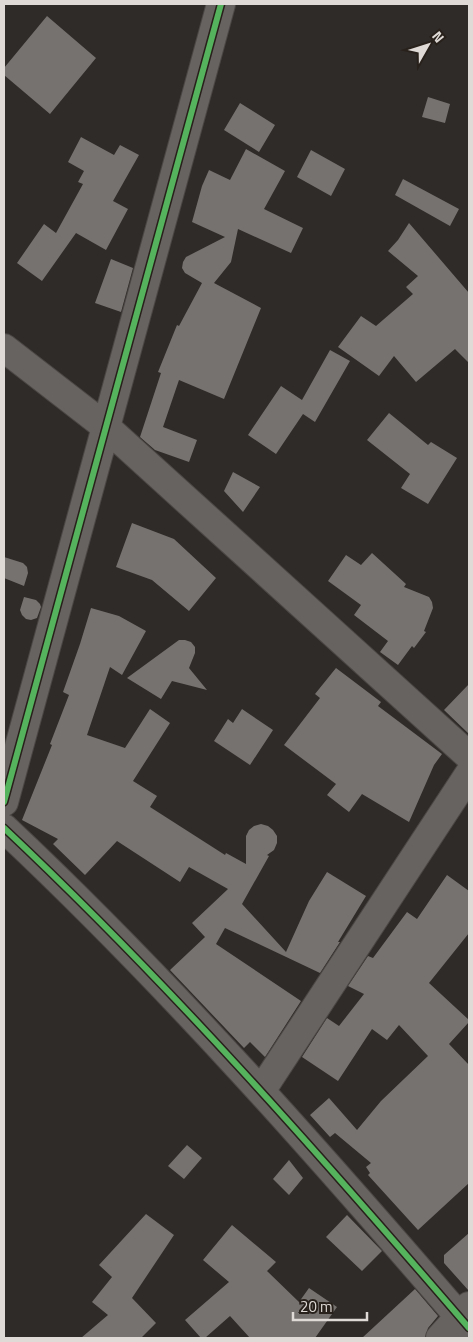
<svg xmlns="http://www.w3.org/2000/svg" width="473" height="1342" font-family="'Titillium Web',sans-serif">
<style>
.building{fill:#767270}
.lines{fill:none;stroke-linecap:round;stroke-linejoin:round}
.minor-casing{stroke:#4b4745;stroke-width:30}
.minor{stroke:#676361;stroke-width:28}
.cycleway-casing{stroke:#28201b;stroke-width:9}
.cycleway{stroke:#56b35d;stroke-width:6}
</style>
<rect width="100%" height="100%" fill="#2f2b28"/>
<path class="building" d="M47 16 96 58 50 114 4 75V68Z
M428 97 450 104 445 123 422 117Z
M240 103 275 125 259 152 224 130Z
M81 137 114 155 120 145 139 155 113 201 128 209 106 250 76 233 42 281 17 263 44 224 56 233 83 184 78 182 84 171 68 162Z
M246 149 285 171 264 209 303 228 291 253 238 229 231 262 214 283 261 308 224 399 179 380 163 427 197 440 189 462 155 450 140 437 161 373 158 372 177 325 179 326 202 283 185 273 182 268 183 262 186 257 225 237 192 222 202 186 209 170 230 180Z
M311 150 345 169 331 196 297 177Z
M403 179 459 209 450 226 395 195Z
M409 223 469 293V363L455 349 416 382 394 356 379 376 338 347 361 316 376 326 413 294 406 287 418 276 388 251 398 240Z
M111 259 133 268 121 312 95 303Z
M330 350 350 361 315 422 303 414 276 454 248 435 281 386 302 400Z
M389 413 428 445 431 442 457 458 428 504 401 488 410 474 367 440Z
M233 472 260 487 243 512 224 491Z
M132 523 174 539 216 578 189 611 152 580 116 567Z
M372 553 406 584 404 587 429 597 432 602 433 608 424 631 426 632 414 648 412 646 398 665 380 652 388 641 354 615 361 605 328 581 346 555 361 565Z
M4 557 23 563 27 567 28 573 24 586 4 578Z
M24 597 36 600 40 604 41 607 37 618 31 620 26 619 22 615 20 610Z
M91 608 119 616 146 631 122 675 110 667 87 735 125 748 150 709 170 723 133 781 157 796 150 807 225 855 226 853 246 864V836L249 830 254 826 261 824 268 826 273 830 277 836V843L274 850 267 855 269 856 242 904 286 952 309 901 327 872 366 896 338 942H340L320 973 225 928 216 944 301 1001 265 1057 250 1042 244 1048 170 970 205 937 192 923 228 889 189 867 180 882 117 841 85 875 53 844 58 839 22 820 52 745 50 744 69 695 63 692 80 644Z
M179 640H185L191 642 195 647V653L189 668 207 690 172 681 161 699 127 678Z
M336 668 381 702 378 706 442 754 434 765 409 822 362 794 349 812 327 795 336 784 284 745 320 698 315 694Z
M469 684V734L444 710Z
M242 709 273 730 250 765 214 741 228 719 233 723Z
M447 875 469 891V933L429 983 469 1020V1022L449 1044 469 1065V1183L418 1230 368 1175 370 1173 366 1167 371 1163 335 1133 330 1137 310 1115 329 1098 357 1130 381 1101 428 1056 399 1025 387 1040 372 1029 338 1081 302 1057 327 1018 339 1026 364 994 348 986 368 956 373 958 407 912 417 919Z
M187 1145 202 1158 184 1179 168 1166Z
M289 1160 303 1178 289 1195 273 1179Z
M146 1214 174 1235 132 1298 156 1323 141 1338H81L108 1315 92 1302 112 1277 99 1265Z
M347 1215 382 1251 362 1271 326 1237Z
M232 1225 276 1262 267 1271 299 1302 309 1288 337 1307 315 1338H250L230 1316 205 1338H201L185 1320 229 1282 203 1260Z
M469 1233V1291L444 1263V1255Z
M415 1289 438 1316 428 1328 425 1338H362Z"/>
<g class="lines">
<g class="minor-casing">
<path id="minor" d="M4 348 106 427 469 756
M4 802 221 4
M4 828C170 984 321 1156 469 1328
M261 1091 469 774
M440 1338 469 1306"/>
</g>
<use href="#minor" class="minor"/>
<g class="cycleway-casing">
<path id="cycleway" d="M4 802 221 4
M4 828C170 984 321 1156 469 1328"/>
</g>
<use href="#cycleway" class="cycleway"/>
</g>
<rect width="473" height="1342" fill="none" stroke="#dfdad6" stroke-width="10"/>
<g transform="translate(428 45) rotate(51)" stroke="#28201b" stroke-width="4" paint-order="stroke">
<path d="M0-4L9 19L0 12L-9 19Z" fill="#dfdad6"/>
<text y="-8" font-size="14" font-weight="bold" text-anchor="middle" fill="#dfdad6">N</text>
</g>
<path d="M293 1312v8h74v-8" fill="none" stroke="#dfdad6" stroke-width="2.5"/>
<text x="300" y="1312" font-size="15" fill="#dfdad6" stroke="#28201b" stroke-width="4" paint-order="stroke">20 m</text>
</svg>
